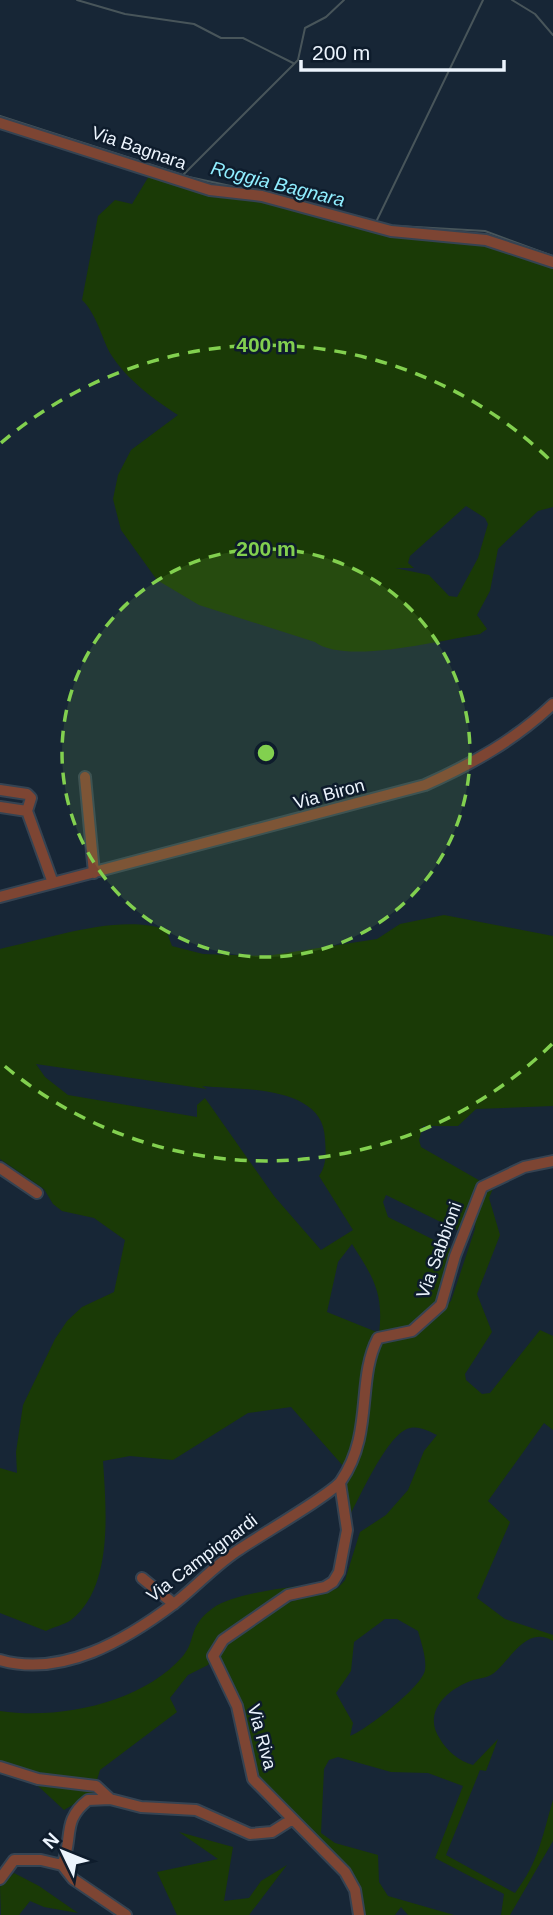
<svg xmlns="http://www.w3.org/2000/svg" width="553" height="1915" font-family="Helvetica,sans-serif">
<style>
.green{fill:#1a3a06;fill-rule:evenodd}
.lines{fill:none;stroke-linecap:round;stroke-linejoin:round}
.stream{stroke:#48555a;stroke-width:2}
.minor-casing{stroke:#354352;stroke-width:14}
.minor{stroke:#7d4533;stroke-width:10}
.ring{fill:none;stroke:#82d04f;stroke-width:3.5;stroke-dasharray:12 9}
.labels{text-anchor:middle;dominant-baseline:central;stroke-width:5;stroke-linejoin:round;paint-order:stroke}
.street-label{font-size:18px;fill:#ecf4fd;stroke:#0e1c2c}
.water-label{font-size:19px;font-style:italic;fill:#90eeff;stroke:#0e1c2c}
.centre{fill:#82d04f;stroke:#0e1c2c;stroke-width:3.5}
.ring-label{font-size:21px;text-anchor:middle;font-weight:bold;fill:#82d04f;stroke:#0e1c2c;stroke-width:5;stroke-linejoin:round;paint-order:stroke}
</style>
<rect width="100%" height="100%" fill="#172636"/>
<path class="green" d="M149 176 454 240 501 247 553 266V507L538 511 498 549 490 591 477 615 487 629 480 634C442 640 345 665 315 642L199 605 157 580 121 530 113 499 118 475 131 450 178 415C153 399 126 379 110 353 101 336 96 313 82 300L98 216 115 200 132 204ZM466 506 485 518 488 524 478 558 457 597 449 596 429 575 395 568H414L408 563 410 556Z
M444 915 553 936V1106L476 1109 458 1126H423L419 1140 421 1147 482 1182 463 1233 386 1195 383 1202 388 1217 454 1250 439 1303 404 1331 380 1333 361 1431 344 1467 291 1407 248 1413 173 1460 130 1456 103 1461C106 1508 114 1587 71 1620 64 1625 53 1627 46 1631L0 1613V1468L17 1473 16 1452 23 1405 55 1339 67 1321 82 1307 114 1292 125 1240 94 1218 62 1211 53 1204 44 1189 0 1159V949C48 939 120 913 166 930L172 946 203 954 266 956 377 939 400 924ZM36 1064 207 1089 202 1086C241 1090 324 1085 325 1139 326 1153 327 1164 319 1176L353 1230 321 1250 274 1196 205 1098 197 1105V1117L68 1095 45 1077ZM352 1244C373 1277 384 1293 379 1333L327 1312 338 1262Z
M494 1186 489 1198 500 1235 477 1294 492 1332 465 1374 466 1380 482 1394 490 1393 540 1330 553 1336V1430L544 1423 488 1501 510 1522 477 1598 505 1619 553 1635V1641C527 1625 511 1659 494 1673 486 1679 476 1678 468 1682 444 1692 423 1714 440 1739 447 1751 459 1761 473 1765L498 1739 486 1771 480 1770 446 1855 515 1893C539 1861 542 1837 553 1800V1841L510 1915H501L504 1894 435 1858 463 1786 428 1773 391 1772 338 1757 329 1760 324 1769 321 1833 335 1843 378 1855 379 1882 388 1896 454 1915H408L401 1907 395 1915H362L351 1873 256 1777 217 1663 220 1649 286 1603 338 1588 345 1580 360 1532 386 1515 408 1490 424 1451 437 1435C428 1431 420 1426 410 1428 388 1432 359 1499 348 1519L346 1486 364 1437 375 1359 381 1342 419 1329 451 1301 475 1229 476 1209 483 1194ZM385 1619H397L418 1631C421 1642 427 1659 425 1670 422 1687 366 1730 350 1736L353 1723 336 1693 351 1671 354 1642Z
M333 1582 268 1607 213 1656 208 1665 188 1675 170 1698 177 1712 100 1770 93 1793 64 1810 25 1774 0 1767V1711C60 1720 142 1703 183 1656 197 1639 187 1627 213 1608 237 1591 303 1586 333 1582Z
M179 1832 233 1847 224 1901 249 1898 261 1881 287 1865 249 1915H177L157 1872 218 1859Z
M14 1873 39 1886 78 1913 44 1907 30 1901 19 1915H1L0 1887Z"/>
<g class="lines">
<path class="stream" d="M77 0 125 14 194 24 221 38H243L293 63
M512 0 535 14 553 35
M0 116 189 177 240 188
M184 174 298 60 305 28 326 17 344 0
M300 201 389 225
M377 220 483 0
M398 226 485 231 553 256"/>
<g class="minor-casing">
<path id="minor" d="M0 123 210 190 262 196 391 231 486 240 553 262
M85 777 94 873
M0 790 27 794 31 798 27 811 53 883
M0 807 27 811
M0 897 425 785C472 764 515 740 553 704
M0 1168 37 1193
M340 1483 347 1530 339 1572 333 1582 325 1587 288 1595 223 1640 213 1656 237 1706 253 1779 345 1872 355 1890 359 1915
M142 1578 174 1604
M0 1660C62 1678 126 1640 175 1603 197 1586 216 1564 240 1549 259 1536 332 1494 341 1481 374 1433 356 1380 378 1338L412 1331 441 1305 455 1256 482 1187 524 1167 553 1161
M0 1767 38 1779 96 1786 110 1799
M62 1865C74 1838 61 1821 88 1800L110 1799 141 1807 196 1810 250 1834 272 1832 291 1820
M0 1879 14 1860H41L62 1865 73 1879 126 1915"/>
</g>
<use href="#minor" class="minor"/>
</g>
<circle cx="266" cy="753" r="204" fill="#82d04f" fill-opacity=".12"/>
<g class="ring">
<circle cx="266" cy="753" r="204"/>
<path d="M552 1044A408 408 0 0 1 1 1063M1 443A408 408 0 0 1 552 462"/>
</g>
<g class="labels">
<g class="street-label">
<text transform="translate(139 148) rotate(19)">Via Bagnara</text>
<text transform="translate(329 794) rotate(-15)">Via Biron</text>
<text transform="translate(439 1250) rotate(-70)">Via Sabbioni</text>
<text transform="translate(202 1558) rotate(-37)">Via Campignardi</text>
<text transform="translate(262 1737) rotate(75)">Via Riva</text>
</g>
<g class="water-label">
<text transform="translate(278 184) rotate(14)">Roggia Bagnara</text>
</g>
</g>
<circle cx="266" cy="753" r="10" class="centre"/>
<g class="ring-label">
<text x="266" y="352">400 m</text>
<text x="266" y="556">200 m</text>
</g>
<g transform="translate(63 1852) rotate(313)" stroke="#0e1c2c" stroke-width="5" paint-order="stroke">
<path d="M0-5L12 26L0 18L-12 26Z" fill="#ecf4fd"/>
<text y="-10" font-size="19" font-weight="bold" text-anchor="middle" fill="#ecf4fd">N</text>
</g>
<path d="M301 60v10h203v-10" fill="none" stroke="#ecf4fd" stroke-width="3.5"/>
<text x="312" y="60" font-size="21" fill="#ecf4fd" stroke="#0e1c2c" stroke-width="5" paint-order="stroke">200 m</text>
</svg>
